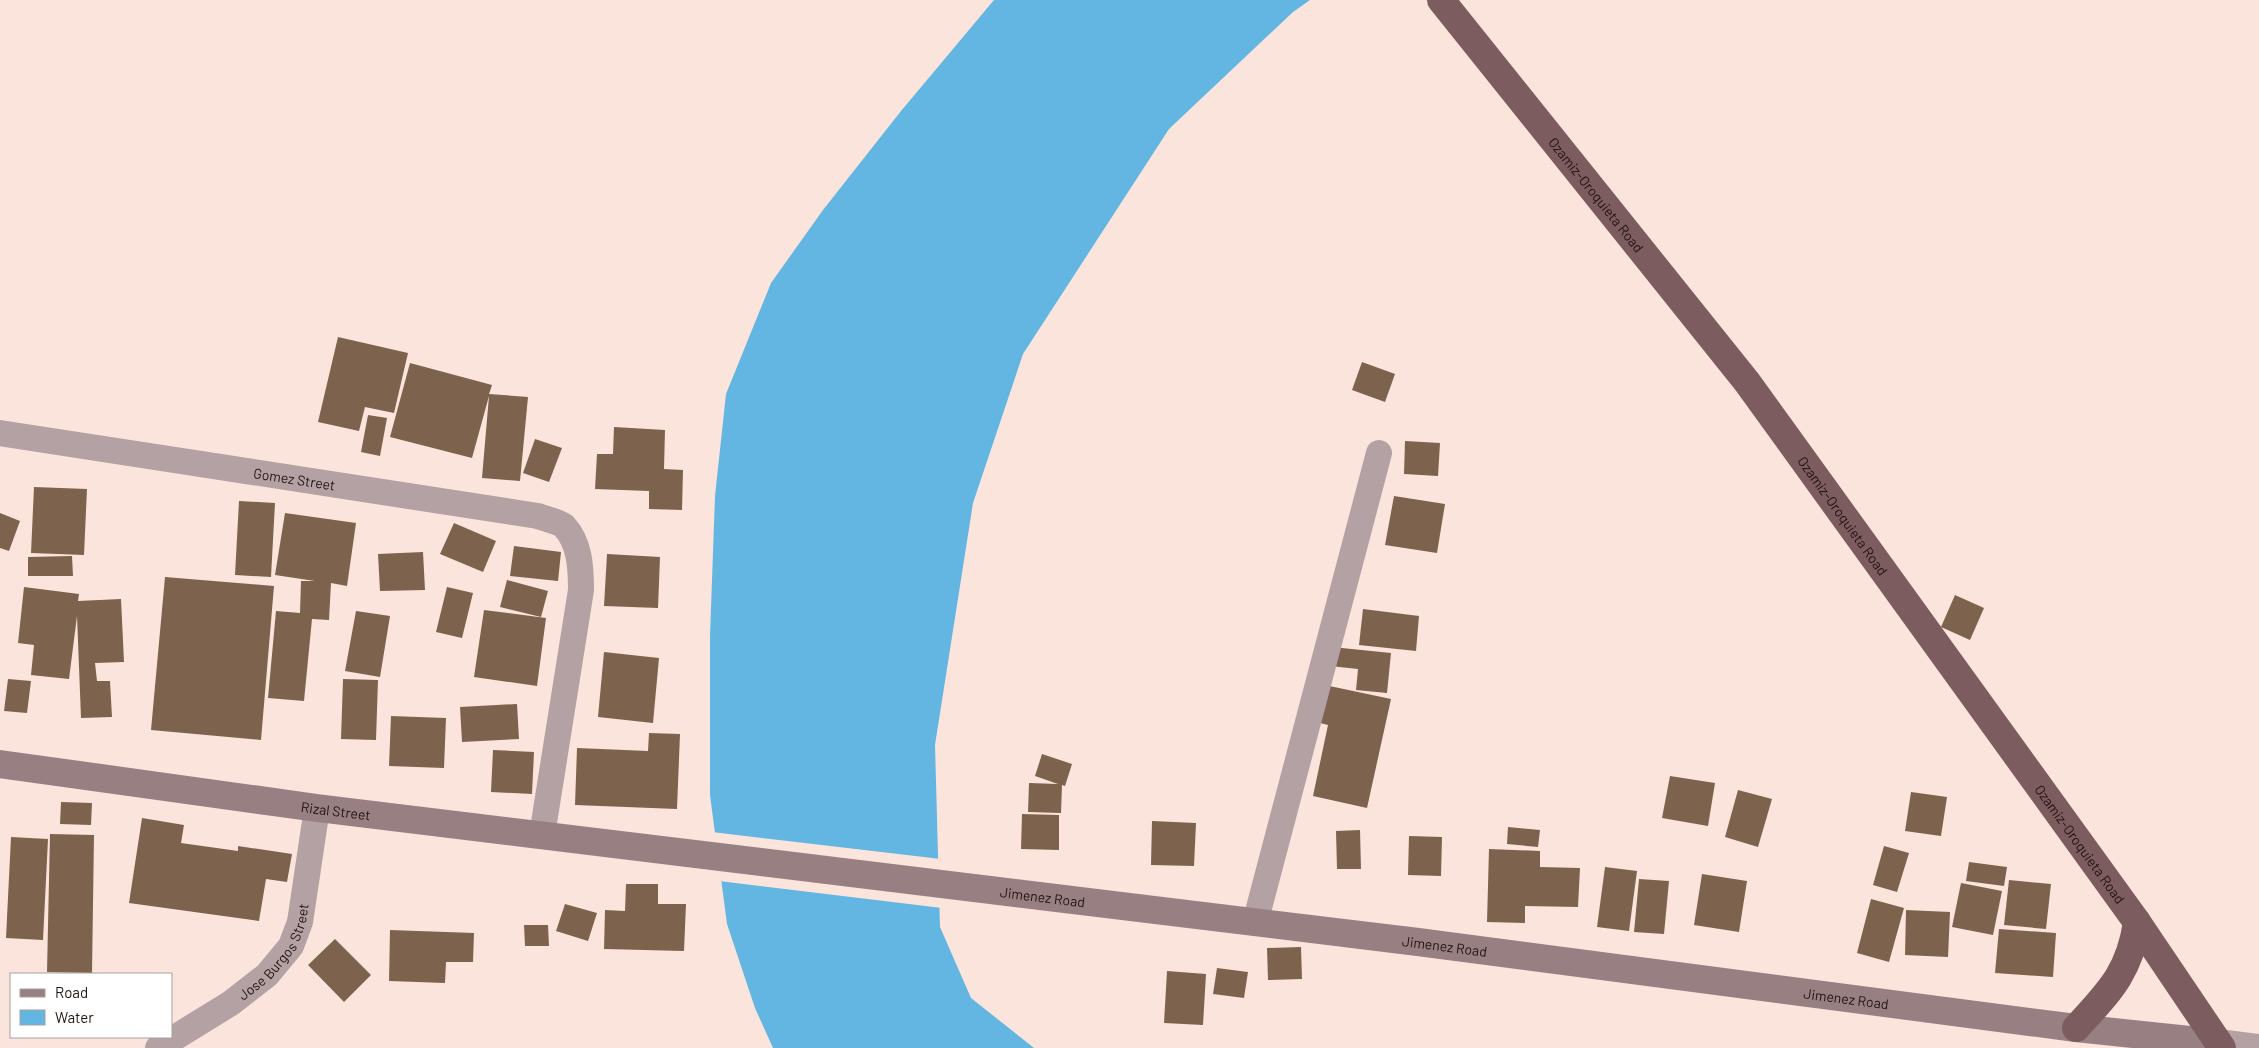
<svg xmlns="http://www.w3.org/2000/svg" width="2259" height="1048" font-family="Barlow,sans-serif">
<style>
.water{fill:#63b6e1}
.pier{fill:#fbe4db}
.building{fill:#7d634d}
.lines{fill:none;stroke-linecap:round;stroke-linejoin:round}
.minor{stroke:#b3a1a3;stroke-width:26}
.tertiary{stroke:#b3a1a3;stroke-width:28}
.secondary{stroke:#987f82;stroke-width:28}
.trunk{stroke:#7c5c5f;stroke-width:28}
.labels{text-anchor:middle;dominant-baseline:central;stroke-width:5;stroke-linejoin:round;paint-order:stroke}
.street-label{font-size:14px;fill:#21140f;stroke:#fff}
</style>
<rect width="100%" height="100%" fill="#fbe4db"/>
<path class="water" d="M994 0H1310L1293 12 1169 129 1023 354 973 503 935 745 940 927 971 998 1034 1048H773L755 1008 727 924 710 795V636L715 496 726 394 771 283 823 210 901 111Z"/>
<path class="pier" d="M712 832 941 859 942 908 719 881Z"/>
<path class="building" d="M338 337 408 353 394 413 365 407 359 431 318 422Z
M1362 362 1395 374 1385 402 1352 390Z
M410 363 492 385 489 394 528 397 520 481 482 478 489 396 472 458 390 437Z
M368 415 387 418 380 456 361 452Z
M614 427 665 430 664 469 683 470 682 510 649 509V491L595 489 597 454H613Z
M535 439 562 448 549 482 523 473Z
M1405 441 1440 443 1438 476 1404 474Z
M34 487 87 489 84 555 31 553Z
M1394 496 1445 504 1437 553 1385 545Z
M239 501 275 503 271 577 235 575Z
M0 513 20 521 9 551 0 548Z
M285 513 356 523 347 586 331 583 329 620 312 619 304 701 268 698 276 611 300 613 301 581H315L275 575Z
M454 523 496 541 483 572 440 554Z
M514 546 561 552 558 581 510 576Z
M423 552 425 590 380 591 378 554Z
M607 554 660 557 658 608 604 606Z
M72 556 73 576H28V557Z
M165 577 274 586 261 740 151 730Z
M507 580 548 591 541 617 500 607Z
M24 587 79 594 78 601 121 599 124 662 95 663 97 681H110L112 717 81 718 77 616 69 679 31 675 34 645 18 643Z
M447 587 473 593 462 638 436 632Z
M1955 595 1984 608 1970 640 1941 627Z
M1363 609 1419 616 1416 651 1359 645Z
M484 610 546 618 537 686 474 677Z
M356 611 390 616 380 677 345 671Z
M1332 647 1391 653 1387 693 1356 690 1358 669 1330 666Z
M604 652 659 658 653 723 598 717Z
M8 679 31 681 27 713 4 711Z
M343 679 378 680 376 740 341 739Z
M1320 684 1391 699 1367 808 1313 796 1328 725 1312 721Z
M517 704 519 739 462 742 460 707Z
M391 716 446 718 444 768 389 766Z
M649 733 680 734 677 809 575 805 577 748 648 751Z
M493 750 534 752 532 794 491 792Z
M1042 754 1072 764 1065 786 1062 785 1061 813 1028 812 1029 783 1058 784 1035 776Z
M1670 776 1715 783 1708 826 1662 818Z
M1738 790 1772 799 1758 847 1725 837Z
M1911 792 1947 797 1941 836 1905 831Z
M61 802 92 803 91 825 60 824Z
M1022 814 1059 815V850L1021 849Z
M142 818 184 825 181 843 238 851V846L292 854 287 882 266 879 259 921 129 903Z
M1152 821 1196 823 1194 866 1151 865Z
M1508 827 1540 830 1538 847 1507 844Z
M1360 830 1361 869H1337L1336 831Z
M50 834 94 835 92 973 47 972Z
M1409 836 1442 837 1441 876 1408 875Z
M11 837 48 839 43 940 6 938Z
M1884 846 1909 853 1897 892 1873 885Z
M1489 849 1540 851V867L1580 868 1578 907 1525 906V923L1487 922Z
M1969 862 2007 867 2004 886 1966 881Z
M1605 867 1637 871 1629 931 1597 927Z
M1702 874 1747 881 1739 932 1694 925Z
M1639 879 1669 881 1664 934 1634 932Z
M2009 880 2051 884 2046 929 2004 925Z
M1961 883 2002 891 1993 935 1952 927Z
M626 884H658V904H686L684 951 604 949 605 910 625 911Z
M1871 899 1904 908 1889 962 1857 953Z
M565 904 597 913 588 941 556 931Z
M1906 910 1950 912 1948 957 1905 955Z
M524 925H548L549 946H525Z
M1999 929 2056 933 2053 977 1995 973Z
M390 930 474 933 473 962H446L445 983 389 981Z
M335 939 371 975 344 1002 308 965Z
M1301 947 1302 979 1268 980 1267 948Z
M1217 968 1248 972 1244 998 1213 994Z
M1167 971 1206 974 1203 1025 1164 1023Z"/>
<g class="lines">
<g class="minor">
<path id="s1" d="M0 433 538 516C545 519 558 521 564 526 580 543 581 568 581 590L542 835"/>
<path d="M1255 923 1379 453"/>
<path id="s2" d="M158 1048 231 1003 267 975 291 946 300 922 317 808"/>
</g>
<path class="tertiary" d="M2218 1043 2259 1048"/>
<path class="secondary" id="s3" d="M0 764 317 808 1418 942 2076 1028 2218 1043"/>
<g class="trunk">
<path id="s4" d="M1441 0 1747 382 2137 922 2222 1048"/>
<path d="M2076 1028C2109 992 2130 972 2137 922"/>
</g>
</g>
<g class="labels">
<g class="street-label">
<text stroke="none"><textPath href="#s4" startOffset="249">Ozamiz-Oroquieta Road</textPath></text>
<text stroke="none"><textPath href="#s1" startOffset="298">Gomez Street</textPath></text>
<text stroke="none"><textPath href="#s4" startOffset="654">Ozamiz-Oroquieta Road</textPath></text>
<text stroke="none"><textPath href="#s3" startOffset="339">Rizal Street</textPath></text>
<text stroke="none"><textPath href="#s4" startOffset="1059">Ozamiz-Oroquieta Road</textPath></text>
<text stroke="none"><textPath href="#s3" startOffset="1051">Jimenez Road</textPath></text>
<text stroke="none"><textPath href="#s3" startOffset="1456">Jimenez Road</textPath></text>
<text stroke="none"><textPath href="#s2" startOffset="155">Jose Burgos Street</textPath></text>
<text stroke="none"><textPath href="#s3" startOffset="1861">Jimenez Road</textPath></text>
</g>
</g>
<rect x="10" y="973" width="162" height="65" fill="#ffffff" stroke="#a6a19f"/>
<rect x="20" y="989" width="25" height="8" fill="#987f82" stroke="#a6a19f"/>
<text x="55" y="998" font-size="15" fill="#21140f">Road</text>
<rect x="20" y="1010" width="25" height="15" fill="#63b6e1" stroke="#a6a19f"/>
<text x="55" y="1023" font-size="15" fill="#21140f">Water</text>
</svg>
